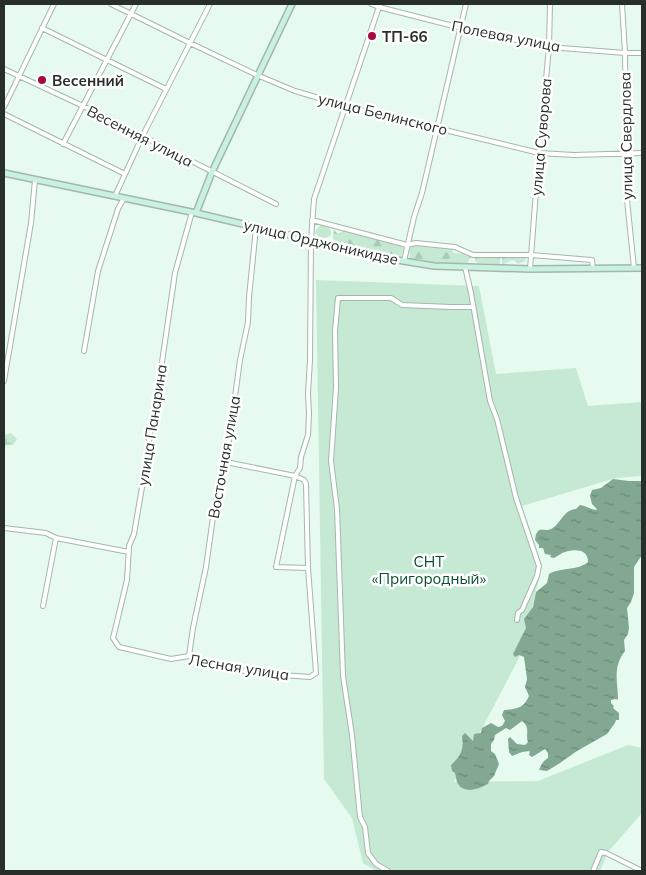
<svg xmlns="http://www.w3.org/2000/svg" width="646" height="875" font-family="Mulish,sans-serif">
<style>
.forest{fill:url(#forest-firs)}
.wetland{fill:url(#wetland-marsh)}
.garden{fill:#c6e9d4}
.water{fill:url(#water-ripples)}
.lines{fill:none;stroke-linecap:round;stroke-linejoin:round}
.street-casing{stroke:#a5b7ad;stroke-width:6}
.secondary-casing{stroke:#a5b7ad;stroke-width:8}
.street{stroke:#fff;stroke-width:4}
.secondary{stroke:#c9f1df;stroke-width:5}
.poi-dot{fill:#a40a41;stroke:#fff;stroke-width:2}
.labels{text-anchor:middle;dominant-baseline:central;stroke-width:5;stroke-linejoin:round;paint-order:stroke}
.poi-label{font-size:15px;font-weight:bold;fill:#282f2b;stroke:#fff;text-anchor:start}
.street-label{font-size:15px;fill:#282f2b;stroke:#fff}
.park-label{font-size:15px;fill:#074f33;stroke:#fff}
</style>
<defs>
<pattern id="forest-firs" width="22" height="20" patternUnits="userSpaceOnUse" patternTransform="scale(1.25)"><rect width="22" height="20" fill="#c6e9d4"/><path d="M5 1l3.5 6h-7zM16 11l3.5 6h-7z" fill="#aac8b6"/></pattern>
<pattern id="wetland-marsh" width="20" height="14" patternUnits="userSpaceOnUse" patternTransform="scale(1.25)"><rect width="20" height="14" fill="#c6e9d4"/><path d="M1 5h8M5 5V1M11 12h8M15 12V8" fill="none" stroke="#aac8b6"/></pattern>
<pattern id="water-ripples" width="26" height="14" patternUnits="userSpaceOnUse" patternTransform="scale(1.25)"><rect width="26" height="14" fill="#82a892"/><path d="M2 4q2-2 4 0t4 0M15 11q2-2 4 0t4 0" fill="none" stroke="#6a8977"/></pattern>
</defs>
<rect width="100%" height="100%" fill="#e7faef"/>
<path class="forest" d="M321 225 329 228 331 232 330 236 322 239 315 233 316 230Z
M334 230 338 234 345 230 405 246 401 256 336 242 333 238Z
M416 244 452 248 453 253 468 254 471 257 467 264 439 263 410 259 409 247Z
M502 256H526L525 261 518 264 514 260C509 260 507 264 502 264Z
M475 257H500V264L478 263 475 261Z"/>
<path class="wetland" d="M11 433 17 439 13 445H7L4 447V435Z"/>
<path class="garden" d="M316 280 479 286 496 374 576 368 588 406 642 402V476L616 478 522 506 539 556 541 570 533 604 519 658 454 782 538 781 628 745 642 748V813L608 852 600 871H377L363 863 352 818 324 779Z"/>
<path class="water" d="M613 479 629 481H642V555L634 567V593L631 602 627 608 629 628 628 634 624 640 625 651C612 668 618 682 618 700L616 699 611 700V703L614 706 613 708 619 713V720H616L615 723 607 734 577 751 560 763 547 771 539 770C541 765 543 761 548 758V753L545 749 532 757 529 755 530 751 522 752 512 756 509 752 508 739 510 737 517 744 525 745 528 742C525 733 531 728 522 721L510 730 506 728 495 735 494 740 491 744V751L495 754 499 764 494 776 489 781 488 784C479 789 465 794 458 784 456 781 456 776 455 773L452 771 451 765C461 756 464 750 462 736L465 733 473 741 474 734 481 733 482 728 491 723 498 727 502 726 505 721 502 715 504 710C517 709 524 708 529 696L525 687 527 679 524 657 519 655 515 657 513 654 526 628 524 619 533 607 536 592 547 583 549 574C561 567 578 571 588 562 588 549 575 549 565 552 561 553 558 556 554 558L550 557 551 555 545 554 543 548H539V545L535 540 536 534 539 530C543 529 547 531 551 529 561 524 563 510 576 509L580 505C586 506 590 509 596 510L597 509 592 504 590 496 592 490 601 488Z"/>
<g class="lines">
<g class="street-casing">
<path id="street" d="M111 4 190 43 257 75 295 91 390 119 437 128 539 153 574 155 642 153
M371 4 379 7 461 28 549 47 625 53H642
M622 4 625 53 627 200 634 268
M42 28 166 89
M4 69 83 106 276 204
M4 107 54 4
M4 114 125 174
M63 144 136 4
M115 196 142 137 210 4
M192 212 175 273 162 362 151 424 147 458 134 534 129 546 127 580 113 638 119 647 171 659 189 656 205 663 255 673 310 677 316 673 308 568 276 567 295 476 226 462
M312 220 407 245 416 243 455 247 473 255H531L592 260 593 269
M404 261 414 217 422 193 466 4
M465 267 471 293 490 401 497 419 516 498 539 566 537 576 522 610 518 613 517 620
M530 269 539 153 549 47 550 4
M84 351 98 271 118 209 124 198
M4 381 31 223 35 180
M4 528 46 533 56 538 129 552
M308 568 306 484 304 480 295 476 300 468 301 457 308 435 309 413 308 393 310 360 311 240 314 199 380 4
M43 606 56 538
M189 656 193 628 206 567 215 503 227 455 240 360 248 322 249 297 256 228
M388 871 376 864 368 853 365 827 360 817 352 735 343 676 337 509 331 461 336 388 335 331 338 298H391L402 305 451 307H473
M593 871 601 852 606 853 642 871"/>
</g>
<g class="secondary-casing">
<path id="secondary" d="M4 173 196 213 391 259 434 266 530 269 642 268
M196 213 212 172 292 4"/>
</g>
<use href="#street" class="street"/>
<use href="#secondary" class="secondary"/>
</g>
<g class="poi-dot">
<circle cx="372" cy="36" r="5"/>
<circle cx="42" cy="80" r="5"/>
</g>
<g class="labels">
<g class="poi-label">
<text x="382" y="36">ТП-66</text>
<text x="52" y="80">Весенний</text>
</g>
<g class="street-label">
<text transform="translate(506 36) rotate(11)">Полевая улица</text>
<text transform="translate(383 114) rotate(14)">улица Белинского</text>
<text transform="translate(140 136) rotate(27)">Весенняя улица</text>
<text transform="translate(626 136) rotate(-91)">улица Свердлова</text>
<text transform="translate(541 137) rotate(-85)">улица Суворова</text>
<text transform="translate(321 242) rotate(13)">улица Орджоникидзе</text>
<text transform="translate(152 425) rotate(-81)">улица Панарина</text>
<text transform="translate(224 457) rotate(-80)">Восточная улица</text>
<text transform="translate(239 667) rotate(9)">Лесная улица</text>
</g>
<g class="park-label">
<text x="429" y="561">СНТ<tspan x="429" dy="17">«Пригородный»</tspan></text>
</g>
</g>
<rect width="646" height="875" fill="none" stroke="#282f2b" stroke-width="10"/>
</svg>
